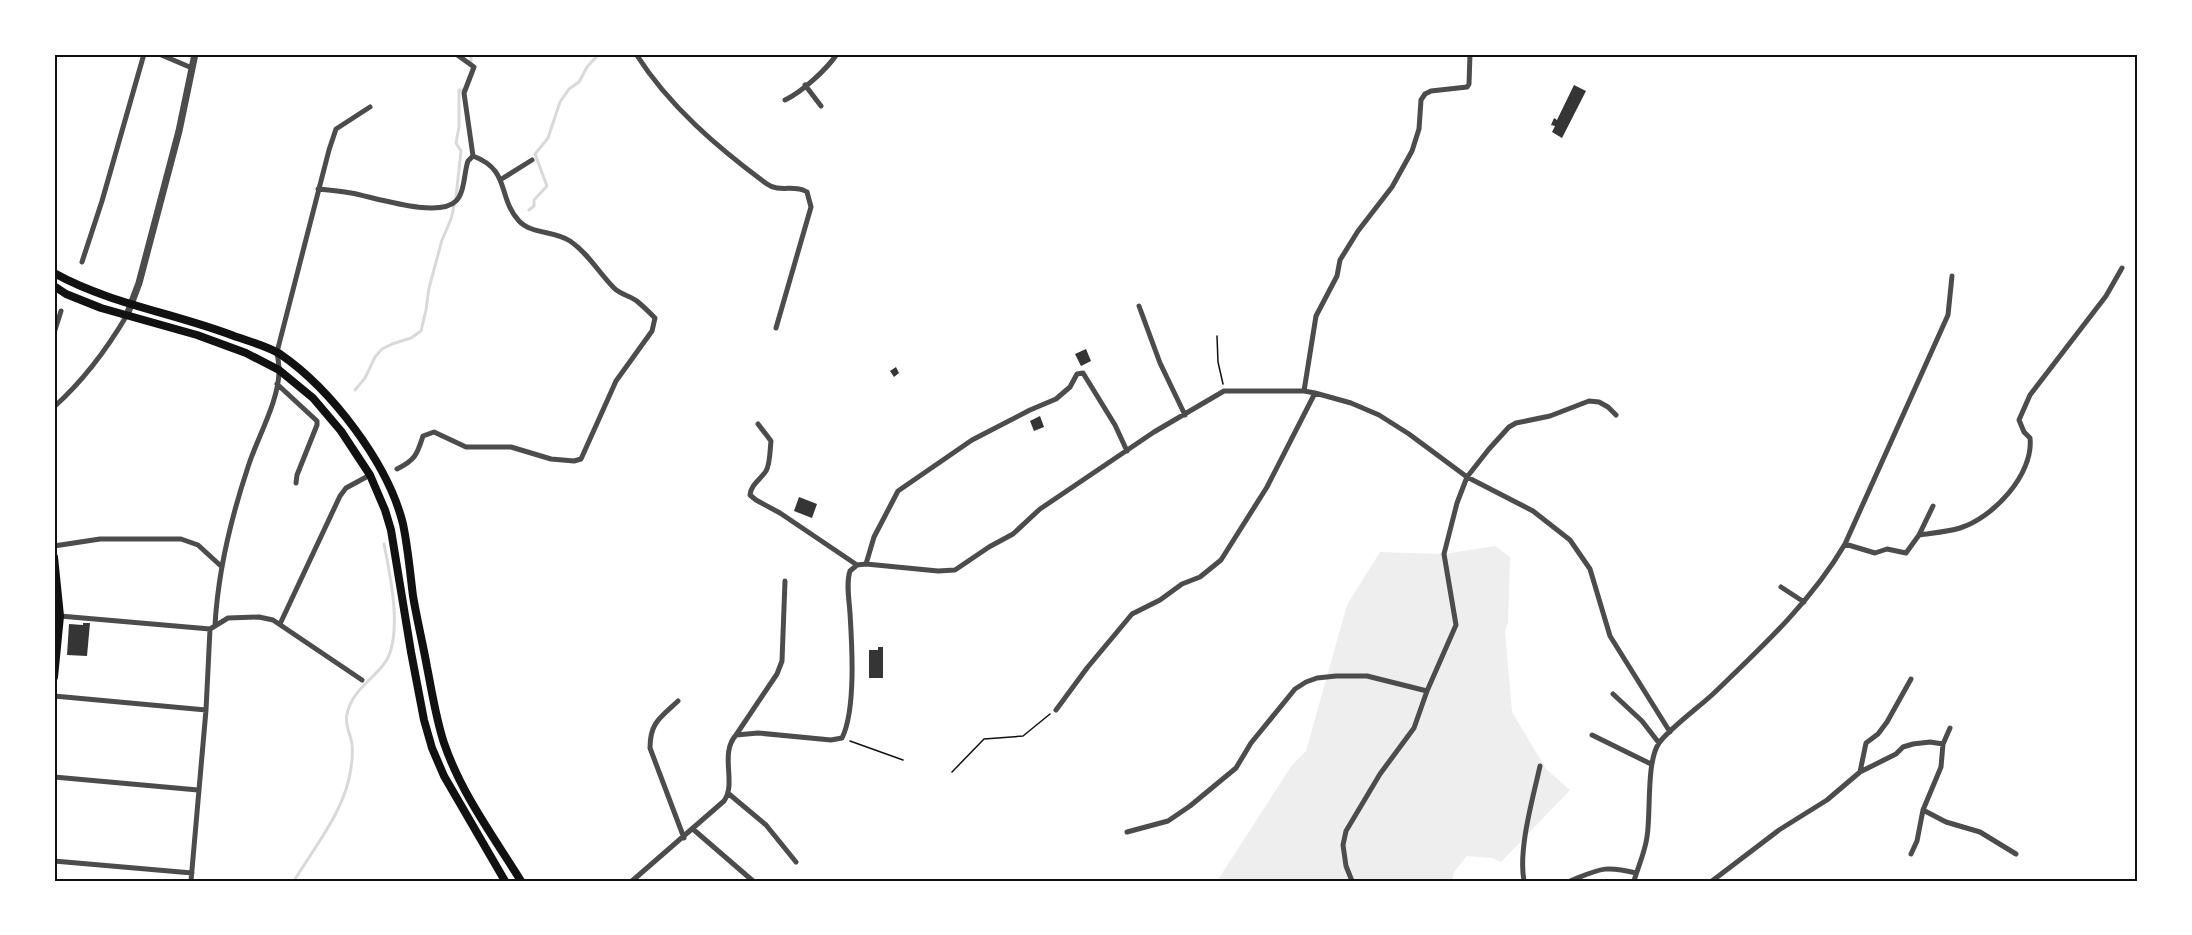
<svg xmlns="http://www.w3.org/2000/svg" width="2192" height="935" font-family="Inter,sans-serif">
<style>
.green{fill:#eee}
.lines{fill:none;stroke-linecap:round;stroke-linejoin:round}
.stream{stroke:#d9d9d9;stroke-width:3}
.building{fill:#353535}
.path{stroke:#111;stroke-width:1.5}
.minor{stroke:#4c4c4c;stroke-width:5}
.tertiary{stroke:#4c4c4c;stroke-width:7}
.secondary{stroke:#111;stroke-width:8}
.neatline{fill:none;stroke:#111;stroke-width:2}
</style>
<rect width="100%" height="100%" fill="#fff"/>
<path class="green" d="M1495 546 1510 557 1508 623 1505 631 1512 712 1546 769 1570 790 1501 862 1492 858 1467 856 1454 872 1452 881H1217L1292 765 1306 751 1347 605 1380 552 1444 554Z"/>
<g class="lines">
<path class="stream" d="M471 54V64
M529 210 534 206V200L547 186 535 154 548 138 560 102 569 89 579 82 587 67 599 54
M355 390 365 378 375 357 382 349 392 344 411 338 421 331 426 310 429 288 442 240 451 219 456 197 461 151 456 143 459 127V90H466
M294 881C315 846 346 809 351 768 352 761 353 752 352 745 351 734 344 725 347 714 352 691 371 681 384 664 404 638 390 574 384 544"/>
</g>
<path class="building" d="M1574 85 1586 91 1562 138 1552 132 1555 126 1551 125 1554 118 1557 120Z
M1086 349 1091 361 1081 366 1075 354Z
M896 367 899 373 894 377 890 371Z
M1040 416 1044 427 1034 431 1030 421Z
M799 497 817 504 812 518 794 511Z
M83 623H90L87 656 67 655 69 624 83 625Z
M878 647H883V678H869V650H878Z"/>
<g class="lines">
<path class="path" d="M1217 336 1218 362 1223 384
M850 741 903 760
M952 772 984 739 1023 736 1050 714"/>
<path class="minor" d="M159 54 192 68
M636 54C669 106 718 148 767 184 779 193 795 184 807 192L811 207 776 328
M805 85 821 106
M785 100C802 92 827 69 837 54
M500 180 532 160
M318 189C329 190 340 191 351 193 374 197 438 219 456 201 465 192 464 172 468 161L473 156 464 93 474 67 456 54
M82 262 102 201 144 54
M1139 306 1160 363 1185 415
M54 333 61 311
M277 384 317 421V425L297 475 296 483
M1304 391 1316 316 1337 276 1340 260 1358 231 1392 187 1412 151 1419 129 1421 100 1425 94 1431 91 1467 87 1469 84 1470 54
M54 407C84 380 107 349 127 315
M758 424 771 441C770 450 770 465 766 471 761 479 751 484 750 495L756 500 780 513 857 565
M397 469C415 460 417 455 423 436L434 432 466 447H511L551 459 574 461 581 459 616 381 652 331 655 318C650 313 644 307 638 302 631 296 621 295 614 288 599 273 588 253 570 241 555 231 531 234 519 221 497 197 511 170 473 156
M1919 535C1932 533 1947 532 1960 528 1993 518 2034 474 2030 438L2024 432 2019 420 2030 395 2106 296 2122 268
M1845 544 1875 553 1887 549 1906 553 1919 535 1933 506
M54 546 100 539H181L198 545 222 567
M866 564 874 537 898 491 972 440 1030 410 1056 399 1070 387 1077 374 1083 373 1115 425 1127 451
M1781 587 1804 602
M60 616 210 629
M280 624 340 496 346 488 370 475
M215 625C218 572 231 518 248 467 257 438 279 401 279 371 279 365 278 358 277 352L329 150 336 129 370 107
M1613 694 1642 721 1659 743
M54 696 206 710
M678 701C661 717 650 722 650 748L684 838
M1056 710 1087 668 1132 614 1160 600 1182 584 1200 577 1221 560 1267 487 1315 393
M736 735 777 674 782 661 785 581
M1592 735 1651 764
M1860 772 1866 743 1878 734 1887 722 1911 679
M54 777 198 790
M729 794 766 825 796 862
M1923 810 1946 822 1980 832 2016 854
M694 830 753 881
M1127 832 1168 821 1190 806 1236 768 1251 743 1295 689 1306 682 1317 678 1336 676H1367L1427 691
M1911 854 1917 841 1923 810 1941 767 1943 744 1950 728
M54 861 192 873
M191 881 206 710 210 629 228 618 259 617 273 620 362 680
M632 881 724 801C737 783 719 754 736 735L758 733 831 740 842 738C856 710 852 645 850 613 849 599 846 583 850 571L857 565 866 564 938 571 955 570 989 547 1013 534 1040 509 1154 432 1224 391H1304L1315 393 1351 403 1379 415 1409 434 1467 477 1533 511 1570 540 1590 569 1610 636 1670 732
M1352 881 1346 866 1343 845 1346 831 1380 774 1414 728 1427 691 1456 625 1444 554 1457 503 1467 477 1489 449 1509 427 1516 423 1550 416 1589 401 1599 402 1608 407 1616 415
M1524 881C1518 849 1533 798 1540 766
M1570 881C1600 869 1604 865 1636 873
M1634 881C1638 867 1645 852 1647 837 1651 813 1646 762 1659 743 1669 729 1699 707 1713 694 1761 648 1811 602 1845 544L1948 315 1952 276
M1712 881 1779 830 1827 800 1860 772 1896 754 1903 747 1913 744 1930 742 1943 744"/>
<path class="tertiary" d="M127 315 139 283 179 131 195 54"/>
<path class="secondary" d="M54 273C110 304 174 313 234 336 248 341 267 346 280 354 331 389 388 463 403 524 408 548 410 572 413 596 417 620 423 644 427 667 432 692 436 719 444 743 461 793 493 836 521 881
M54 286 66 294 101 308 197 335 246 353 279 370 313 398 341 431 370 475 385 510 391 530 411 652 424 720 432 748 444 776 505 881
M54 557 60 616 54 677"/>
</g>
<rect width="2192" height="935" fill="none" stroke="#ffffff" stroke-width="111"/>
<rect x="56" y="56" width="2080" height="824" class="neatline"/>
</svg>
